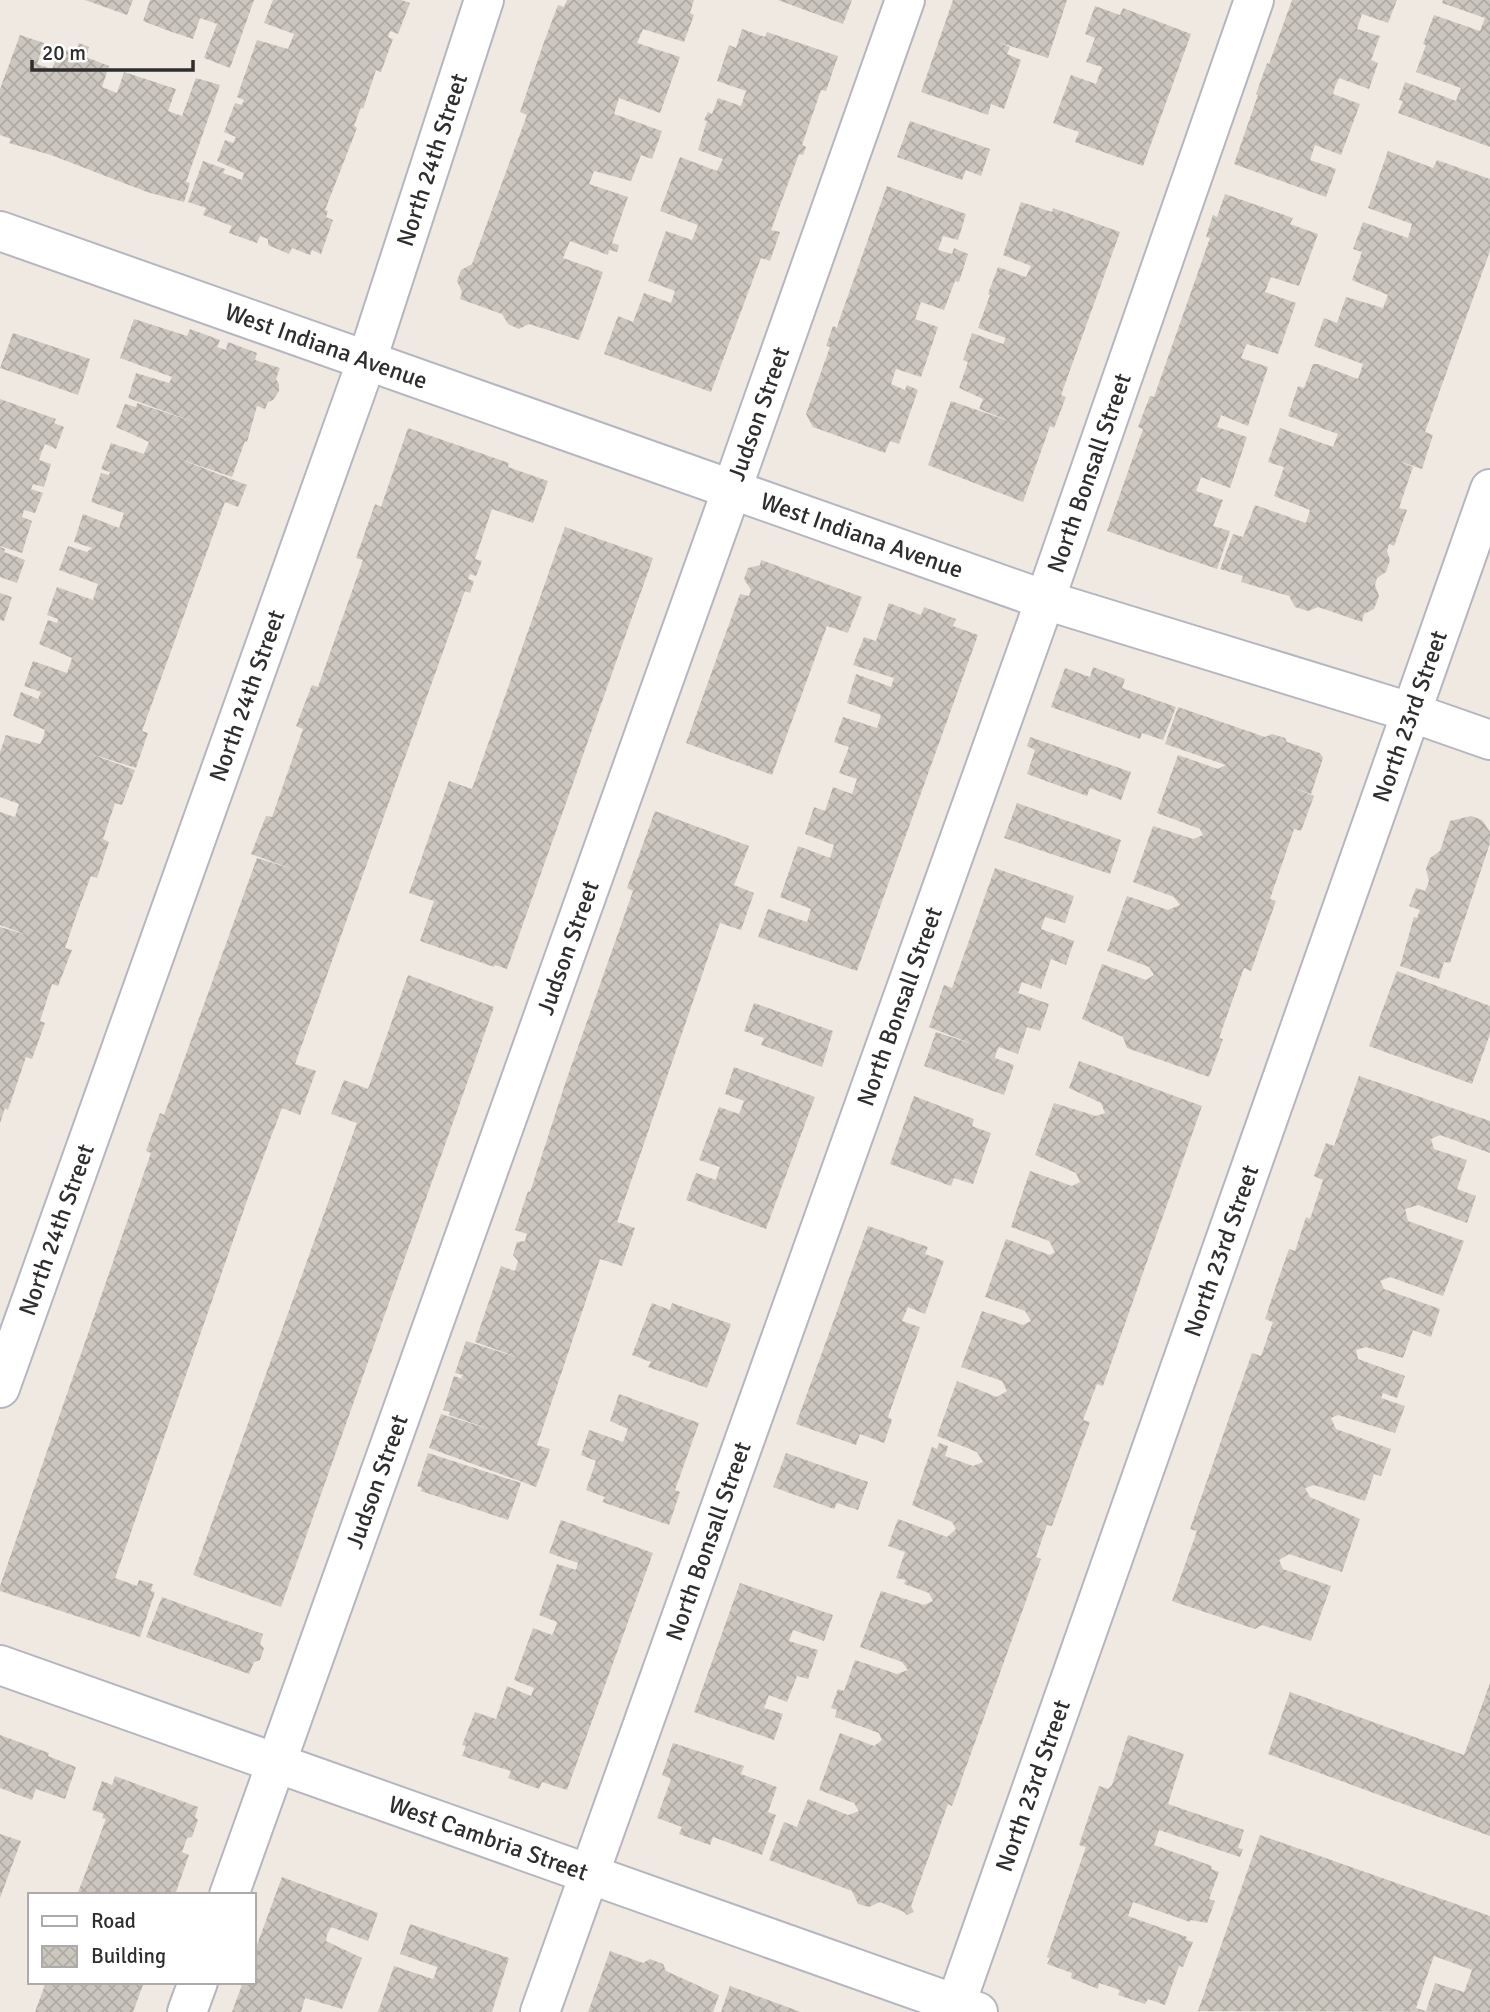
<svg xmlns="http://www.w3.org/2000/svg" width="1490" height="2012" font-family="Signika,sans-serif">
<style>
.building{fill:url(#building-cross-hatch);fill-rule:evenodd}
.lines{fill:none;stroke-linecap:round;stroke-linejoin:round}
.street-casing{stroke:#b4b7c1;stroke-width:42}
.street{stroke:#fff;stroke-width:38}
.labels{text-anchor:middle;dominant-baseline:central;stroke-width:5;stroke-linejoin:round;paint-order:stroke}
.street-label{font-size:24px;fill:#2e2e2e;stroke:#fff}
</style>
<defs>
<pattern id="building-cross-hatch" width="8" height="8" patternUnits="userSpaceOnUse" patternTransform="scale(1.75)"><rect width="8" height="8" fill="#cbc7bf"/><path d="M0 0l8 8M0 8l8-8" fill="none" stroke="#afaba4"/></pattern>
</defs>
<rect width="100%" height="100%" fill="#efe9e1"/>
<path class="building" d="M85 0H133L127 15Z
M150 0H254L230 68 204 58 217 24 200 18 193 39 169 31 143 21Z
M273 0H401L410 3 398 34 390 31 388 37 393 39 381 72 376 70 363 109 361 107 354 126 357 128 325 210 328 211 326 217 333 220 321 254 312 250 310 255 292 248 289 254 268 245V239L260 236 257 243 229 233 232 226 203 215 206 208 188 202 203 161 225 169 223 173 242 180 244 173 217 161 225 140 233 143 236 137 224 132 235 103 242 105 244 100 237 97 257 40 288 49 294 34 264 23Z
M567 0H694L690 13 694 15 684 42 643 29 637 43 680 57 660 113 619 98 614 114 662 131 652 159 641 155 631 181 594 171 589 184 628 197 612 243 619 245 617 252 609 250 608 255 570 241 563 258 603 272 579 340 529 324 519 329 508 324 502 314 460 299 462 292 457 281 461 270 472 264 527 115 520 112 544 42 558 5 564 7Z
M778 0H852L843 24Z
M953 0H1067L1048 58 998 42 1010 47 1007 54 1021 60 1004 109 991 104 988 115 921 92Z
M1292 0H1397L1388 23 1362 14 1357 29 1380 36 1371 60 1378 63 1369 89 1339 78 1335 87 1333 94 1360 104 1341 155 1315 145 1310 160 1336 169 1326 197 1234 164 1258 95 1256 94 1267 63 1269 64Z
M1443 0H1490V147L1398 113 1403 101 1399 100 1405 82 1456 101 1458 95 1461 88 1416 72 1426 45 1423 44 1434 15 1480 31 1485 18 1442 3Z
M1095 6 1120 15 1123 8 1191 34 1143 166 1075 142 1079 132 1053 123 1071 75 1096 84 1102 67 1086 62 1095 38 1085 34Z
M742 29 765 37 767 32 838 56 826 91 821 90 802 145 806 147 803 155 799 154 771 230 780 232 770 261 761 258 711 392 604 354 618 316 633 322 644 293 671 303 675 291 648 281 666 231 692 240 698 225 660 211 680 157 717 171 723 159 698 150 707 121 704 120 708 112 712 114 718 98 741 106 746 91 717 81 729 45 736 48Z
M20 35 44 43 37 64 52 69 60 48 75 53 79 43 89 47 86 57 109 66 102 87 117 93 124 72 176 89 168 111 182 116 196 78 220 85 186 182 190 183 184 202 147 192 51 155 9 143 11 139 0 135V89Z
M910 121 990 149 981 176 966 170 962 180 897 157Z
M1388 151 1433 168 1437 160 1490 179V251L1425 432 1433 435 1422 469 1396 460 1413 467 1399 508 1407 510 1394 546 1389 544 1387 551 1390 560 1386 572 1377 578 1375 585 1379 596 1374 609 1364 614 1362 622 1318 607 1308 611 1295 607 1289 596 1241 582 1243 576 1220 569 1233 534 1243 537 1255 505 1306 523 1310 510 1274 496 1284 467 1268 462 1280 428 1333 447 1338 434 1288 416 1298 386 1304 388 1313 364H1318L1358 379 1363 364 1314 346 1324 318 1337 323 1346 297 1383 308 1388 295 1352 280 1362 252 1353 249 1363 222 1408 238 1412 224 1368 208Z
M887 186 966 214 958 240 943 236 938 250 952 254 954 248 968 254 959 282 955 281 944 310 921 302 915 319 938 327 921 377 896 369 891 384 905 390 907 385 918 390 899 444 890 441 885 453 813 427 806 414 830 347 826 346 833 326 837 328 840 318Z
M1225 194 1293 218 1290 224 1318 234 1299 286 1271 277 1265 292 1296 303 1278 354 1247 344 1244 350 1241 358 1268 367 1248 426 1221 415 1217 427 1247 437 1230 488 1201 477 1196 491 1223 500 1213 526 1230 531 1217 569 1107 531 1143 429 1138 427 1150 396 1154 397 1210 238 1206 237 1209 227 1213 215 1217 217Z
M1021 202 1052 212 1053 208 1120 232 1061 395 1066 397 1054 428 1050 426 1023 502 928 465 951 401 1012 422 979 409 983 399 959 388 968 362 963 360 972 333 1003 344 1006 338 978 328 990 295 988 294 998 267 1026 277 1031 266 1003 255Z
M134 319 187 336 190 329 220 340 217 347 226 350 228 342 257 353 255 360 280 368 276 379 279 384V391L273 400 268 402 265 409 257 406 247 442 245 441 232 477 177 458 247 485 238 507 225 502 142 731 148 733 136 768 88 753 135 770 122 805 115 803 103 839 109 842 97 878 91 876 77 913 65 948 72 950 58 986 52 984 40 1021 45 1023 32 1059 26 1057 8 1110 5 1108 0 1123V927L27 935 0 925V812L15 817 19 804 0 797V752L6 735 40 744 43 738 45 730 13 716 21 692 38 699 41 692 24 686 33 661 67 673 72 658 39 644 48 620 57 623 58 619 47 615 57 587 93 600 98 584 59 570 68 546 87 552 92 548 74 542 83 514 119 528 124 513 91 502 101 473 109 475 110 472 101 469 111 443 144 454 149 442 116 427 125 404 136 407 137 403 197 423 128 398 136 373 169 383 172 377 120 358Z
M13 333 90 359 78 395 0 368Z
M0 399 56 419 54 423 64 427 56 449 45 444 42 451 39 460 51 464 44 487 33 484 31 489 43 493 35 513 24 510 22 517 32 521 22 553 0 546Z
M408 428 509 463 508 467 548 481 533 523 492 509 475 559 482 561 476 576 470 574 468 579 474 581 470 593 465 591 463 596 295 1064 316 1071 300 1115 282 1108 249 1195 115 1578 137 1586 139 1580 153 1584 151 1591 155 1592 140 1637 0 1591V1586L151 1153 146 1151 160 1113 164 1115 257 858 292 869 251 854 266 816 272 817 303 729 296 726 312 685 318 687 363 560 356 558 375 504 381 507Z
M565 527 653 558 507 969 495 965 494 967 420 941 434 901 409 893 449 781 472 789Z
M0 547 5 549 4 552 25 560 17 583 0 577Z
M761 560 862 597 848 633 827 626 772 775 686 743 740 594 749 596 751 590 744 579 748 568 760 565Z
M0 593 12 597 4 621 0 620Z
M889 603 921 615 924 607 956 619 953 626 978 635 857 971 758 937 768 909 807 922 811 909 780 897 798 846 830 858 834 845 805 834 814 807 825 811 833 787 852 794 857 779 839 773 849 747 834 742 843 717 877 728 881 715 847 703 856 674 891 687 894 678 853 665 864 637 876 641Z
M1093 667 1125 679 1122 688 1176 707 1163 740 1142 733 1140 739 1051 707 1065 668 1090 677Z
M1178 707 1265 737 1272 734 1285 738 1287 742 1320 753 1323 758 1311 794 1286 785 1314 796 1301 831 1294 829 1270 899 1276 901 1251 971 1244 968 1219 1038 1223 1039 1209 1077 1127 1048 1123 1037 1082 1019 1102 964 1146 980 1154 975 1149 967 1107 951 1127 896 1168 910 1180 905 1174 897 1133 882 1153 826 1193 839 1203 835 1200 829 1157 813 1178 755 1218 769 1226 765 1165 744Z
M1030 737 1131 772 1121 800 1090 788 1087 796 1027 774 1035 750 1027 746Z
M1017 803 1121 840 1110 874 1004 838Z
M655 811 749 846 734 885 754 893 741 930 720 923 617 1222 635 1228 622 1266 600 1259 537 1445 550 1449 536 1487 429 1448 441 1414 495 1431 449 1415 450 1412 443 1410 454 1376 471 1382 461 1378 463 1375 455 1373 466 1341 523 1359 475 1342 501 1266 515 1271 518 1261 513 1255 517 1242 525 1241 527 1234 515 1230 528 1191 530 1192 566 1081 633 891 627 888Z
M1471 816 1482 820 1490 832V843L1450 963 1444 962 1439 979 1400 966 1414 917 1417 918 1420 910 1409 906 1416 888 1425 891 1429 881 1426 869 1430 858 1440 851 1450 821Z
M995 868 1074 896 1065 923 1045 917 1041 929 1074 941 1066 965 1051 959 1041 989 1022 982 1018 993 1049 1004 1040 1031 1027 1027 1018 1054 999 1047 996 1053 995 1058 1014 1065 1004 1095 924 1066 936 1032 972 1044 929 1027 944 985 952 988Z
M1397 971 1490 1006V1034L1472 1084 1369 1046Z
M408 975 494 1007 281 1607 193 1575 357 1123 331 1114 344 1080 368 1089Z
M754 1003 833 1031 822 1067 761 1045 764 1038 744 1031Z
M1079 1061 1202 1106 1103 1386 1097 1384 1083 1420 1090 1422 1052 1526 1047 1525 1036 1557 1041 1559 952 1806 948 1804 911 1906 914 1912 907 1915 904 1912 880 1902 869 1907 858 1904 852 1891 769 1860 784 1822 797 1827 808 1799 848 1815 859 1811 854 1803 819 1790 840 1733 874 1746 882 1740 879 1733 835 1717 837 1710 831 1708 838 1689 844 1691 855 1660 897 1674 908 1670 902 1662 860 1647 881 1591 924 1605 933 1601 929 1593 904 1584 906 1580 896 1578 905 1552 888 1546 898 1519 947 1537 956 1529 952 1522 912 1505 932 1447 937 1449 939 1443 948 1446 945 1456 973 1466 983 1462 977 1452 937 1436 957 1381 997 1397 1007 1391 1002 1381 961 1367 982 1311 1023 1325 1031 1321 1025 1311 985 1297 1006 1239 1050 1255 1055 1252 1049 1241 1011 1227 1030 1171 1072 1186 1080 1182 1076 1173 1035 1155 1054 1103 1096 1116 1105 1113 1101 1103 1069 1088Z
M734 1067 815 1097 766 1229 686 1200 696 1173 716 1180 718 1173 720 1167 699 1160 719 1107 739 1114 744 1101 725 1094Z
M1359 1076 1490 1121V1153L1440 1135 1431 1139 1434 1149 1467 1160 1457 1189 1476 1196 1467 1223 1418 1205 1405 1209 1408 1221 1464 1241 1443 1296 1390 1277 1380 1281 1384 1289 1440 1309 1431 1337 1413 1330 1403 1358 1366 1347 1356 1350 1358 1359 1405 1376 1397 1398 1383 1393 1381 1398 1405 1406 1395 1433 1338 1415 1331 1418 1336 1429 1391 1449 1381 1476 1374 1474 1365 1501 1314 1485 1305 1488 1310 1497 1360 1519 1342 1572 1289 1554 1279 1560 1283 1569 1331 1586 1311 1641 1262 1625 1255 1629 1172 1601 1197 1531 1190 1529 1252 1353 1261 1356 1273 1322 1265 1319 1277 1283 1289 1249 1295 1251 1306 1217 1310 1219 1323 1180 1314 1176 1326 1143 1334 1146Z
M914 1096 974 1119 972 1126 991 1133 973 1184 954 1178 951 1186 890 1164Z
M868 1226 928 1247 925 1254 944 1261 925 1314 908 1307 902 1321 920 1327 888 1417 892 1420 884 1443 860 1434 856 1445 796 1424Z
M652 1303 670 1310 672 1303 731 1324 707 1388 648 1367 651 1362 632 1355Z
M619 1394 699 1423 675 1490 680 1492 669 1525 602 1502 605 1497 586 1490 596 1461 581 1455 589 1430 623 1442 628 1429 610 1421Z
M428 1453 521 1483 508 1520 421 1491 422 1488 417 1486Z
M786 1453 868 1482 858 1510 837 1503 834 1509 773 1487Z
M561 1520 653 1553 567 1790 542 1782 539 1789 508 1778 511 1771 462 1756 466 1746 462 1745 475 1712 496 1719 507 1686 531 1696 534 1688 514 1680 533 1628 552 1635 555 1629 557 1622 539 1615 557 1564 576 1570 578 1563 549 1553Z
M740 1583 833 1615 824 1641 793 1630 789 1641 818 1650 808 1679 797 1676 787 1702 769 1695 764 1708 783 1714 774 1740 694 1712Z
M162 1597 263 1634 260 1644 264 1648 260 1660 254 1662 249 1674 146 1637Z
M1490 1683V1836L1268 1754 1290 1692 1464 1755Z
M0 1735 49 1753 48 1756 76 1767 65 1799 36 1789 32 1800 0 1788Z
M1128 1735 1184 1754 1168 1804 1244 1830 1238 1848 1243 1849 1240 1857 1159 1830 1154 1845 1212 1866 1211 1869 1219 1872 1209 1899 1215 1901 1207 1923 1191 1920 1190 1922 1133 1902 1128 1916 1187 1937 1186 1940 1193 1942 1183 1967 1179 1966 1165 2005 1148 1999 1145 2004 1118 1995 1120 1990 1099 1983 1098 1989 1071 1978 1072 1973 1047 1964 1050 1958 1047 1957 1086 1847 1079 1845 1099 1786 1108 1789 1112 1785Z
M673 1743 744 1766 741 1774 777 1787 768 1812 776 1815 762 1855 713 1837 710 1845 679 1834 682 1827 657 1818 671 1779 662 1775Z
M115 1776 198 1807 195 1817 198 1820 192 1837 187 1838 182 1852 189 1855 175 1895H77L106 1819 102 1818 104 1814 92 1810 102 1781 112 1785Z
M0 1834 21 1841 0 1898Z
M1260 1835 1490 1916V2012L1198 2011ZM1434 1956 1472 1970 1464 1992 1435 1983 1426 2011 1416 2008Z
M282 1877 378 1913 368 1941 331 1927 327 1935 326 1941 362 1958 342 2009 305 1998 301 2012H232L243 1982H254V1953Z
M410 1924 509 1958 492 2012H378L394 1966 433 1979 436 1972 437 1967 400 1954Z
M610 1951 643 1963 650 1959 663 1964 666 1971 719 1995 713 2012H588Z
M46 1982H144L133 2012H35Z
M730 1986 801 2012H721Z"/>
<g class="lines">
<g class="street-casing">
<g id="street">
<path id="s1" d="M0 231 1045 600 1410 712 1490 740"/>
<path id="s2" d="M0 1388 367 360 484 0"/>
<path id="s3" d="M0 1665 978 2012"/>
<path id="s4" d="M229 1895 732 489 905 0"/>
<path d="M187 2012 198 1982"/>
<path id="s5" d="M540 2012 1045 600 1254 0"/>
<path id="s6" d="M953 2012 1490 489"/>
</g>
</g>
<use href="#street" class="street"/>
</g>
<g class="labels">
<g class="street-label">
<text stroke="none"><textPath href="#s2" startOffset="1302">North 24th Street</textPath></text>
<text stroke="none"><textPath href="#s1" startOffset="346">West Indiana Avenue</textPath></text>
<text stroke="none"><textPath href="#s4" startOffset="1573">Judson Street</textPath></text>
<text stroke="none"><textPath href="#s5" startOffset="1634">North Bonsall Street</textPath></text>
<text stroke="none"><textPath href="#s1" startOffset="914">West Indiana Avenue</textPath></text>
<text stroke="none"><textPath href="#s2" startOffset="735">North 24th Street</textPath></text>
<text stroke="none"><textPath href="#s6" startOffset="1374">North 23rd Street</textPath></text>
<text stroke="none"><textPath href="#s4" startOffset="1006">Judson Street</textPath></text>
<text stroke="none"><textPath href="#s5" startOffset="1068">North Bonsall Street</textPath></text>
<text stroke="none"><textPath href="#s2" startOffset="168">North 24th Street</textPath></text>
<text stroke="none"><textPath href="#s6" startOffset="807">North 23rd Street</textPath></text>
<text stroke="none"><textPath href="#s4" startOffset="439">Judson Street</textPath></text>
<text stroke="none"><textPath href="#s5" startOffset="500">North Bonsall Street</textPath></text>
<text stroke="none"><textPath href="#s6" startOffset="240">North 23rd Street</textPath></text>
<text stroke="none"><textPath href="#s3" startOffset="518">West Cambria Street</textPath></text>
</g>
</g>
<rect x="28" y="1893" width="228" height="91" fill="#ffffff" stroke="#ababab" stroke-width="2"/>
<rect x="42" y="1916" width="35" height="10" fill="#ffffff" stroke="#ababab" stroke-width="2"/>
<text x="91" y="1928" font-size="21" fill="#2e2e2e">Road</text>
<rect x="42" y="1946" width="35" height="21" fill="url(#building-cross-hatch)" stroke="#ababab" stroke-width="2"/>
<text x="91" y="1963" font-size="21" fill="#2e2e2e">Building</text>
<path d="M32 60v10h161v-10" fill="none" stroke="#2e2e2e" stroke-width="3.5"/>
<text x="42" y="60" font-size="21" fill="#2e2e2e" stroke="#ffffff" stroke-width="5" paint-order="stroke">20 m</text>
</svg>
